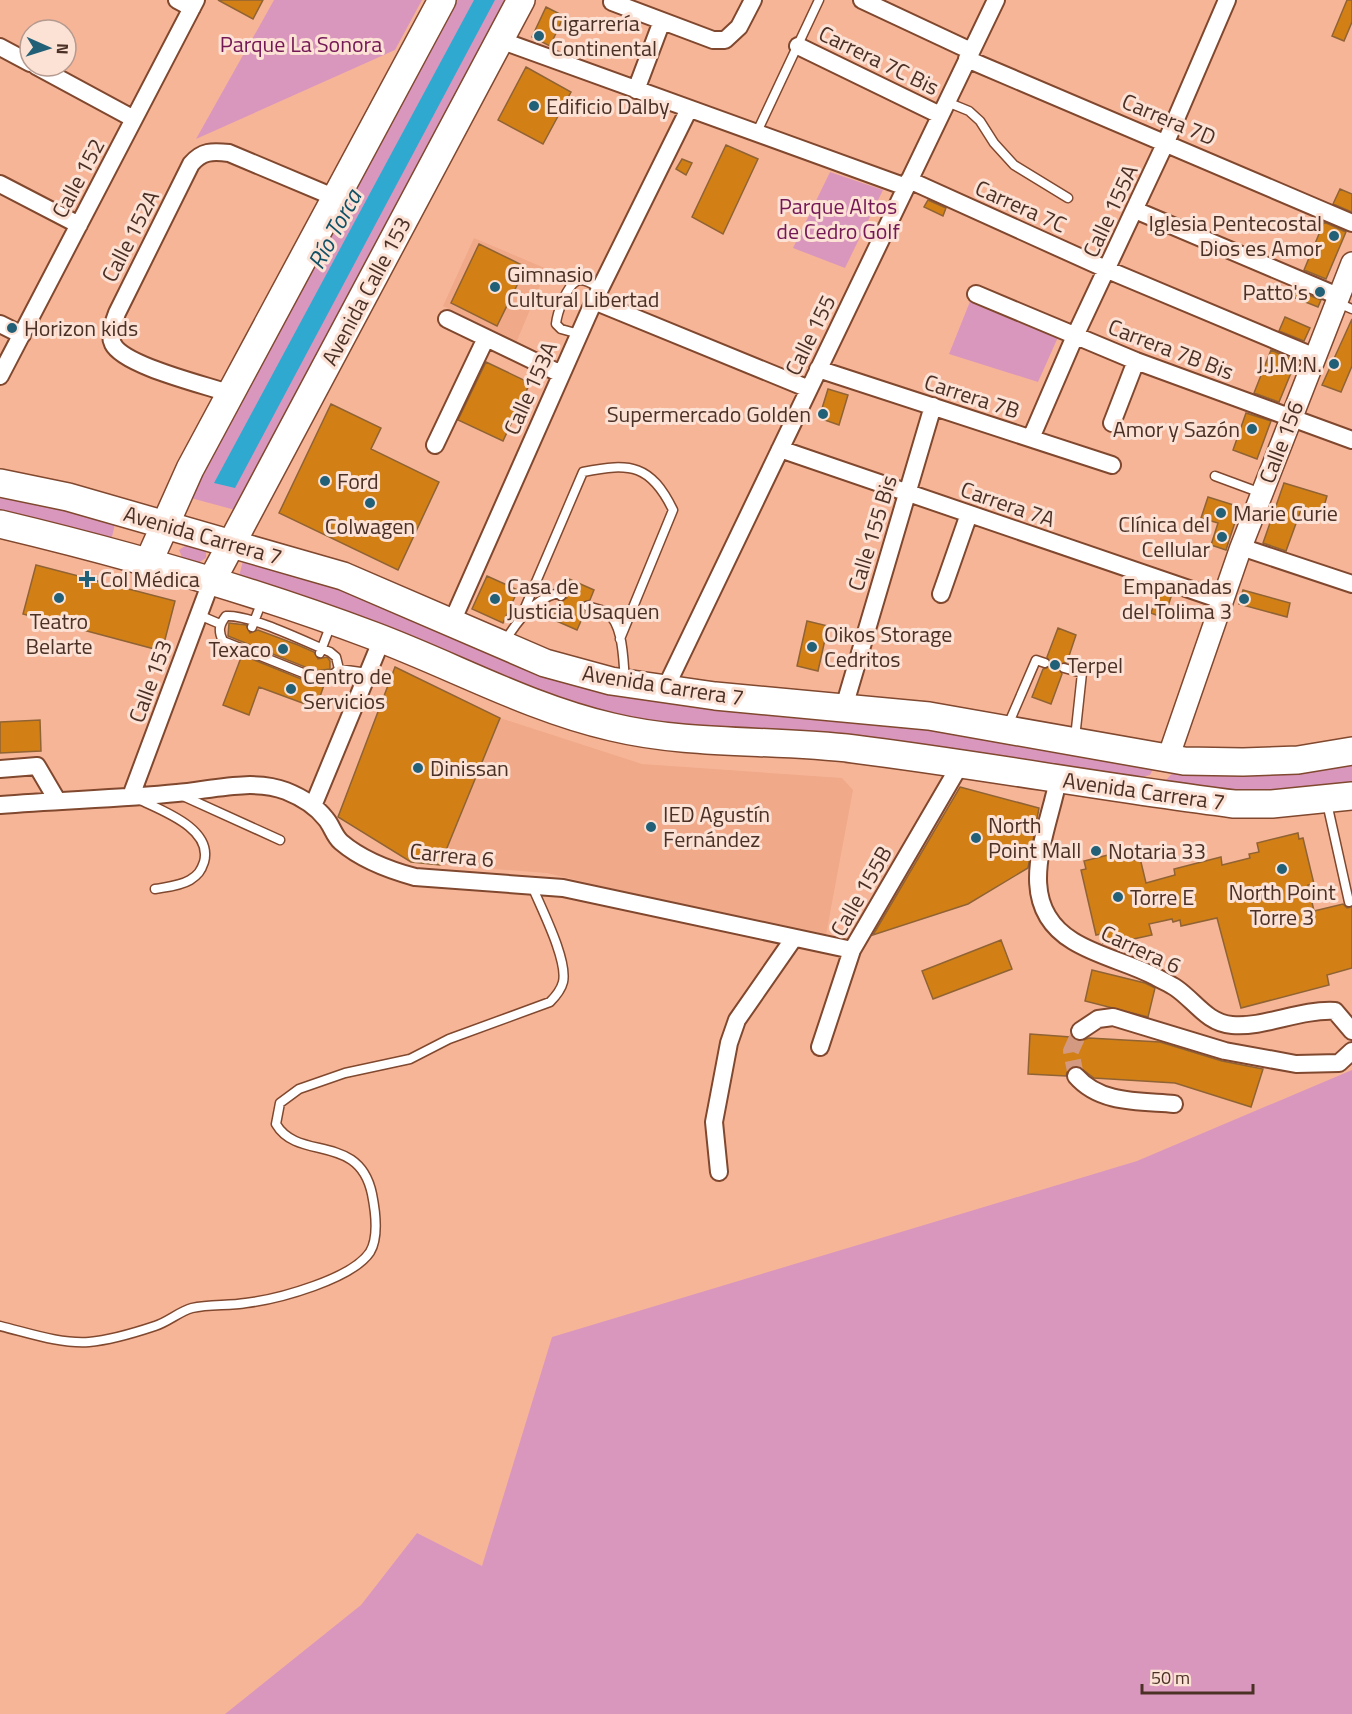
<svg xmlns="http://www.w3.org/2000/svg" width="1352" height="1714" font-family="'Titillium Web',sans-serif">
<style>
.built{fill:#f0a989}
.green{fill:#da97bd}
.water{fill:#30a9d0}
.building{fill:#d28015;stroke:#906334;stroke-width:1.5}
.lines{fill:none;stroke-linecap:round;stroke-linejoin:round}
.minor-tunnel{stroke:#d49a81;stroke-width:16;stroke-dasharray:16 8;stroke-linecap:butt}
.service-casing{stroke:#80482e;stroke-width:11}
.minor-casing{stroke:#80482e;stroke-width:20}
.tertiary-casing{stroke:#80482e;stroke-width:24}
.primary-casing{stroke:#80482e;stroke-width:30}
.service{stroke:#fff;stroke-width:8}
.minor{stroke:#fff;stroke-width:16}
.tertiary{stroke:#fff;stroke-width:21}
.primary{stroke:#fff;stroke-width:27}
.poi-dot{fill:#216076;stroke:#fce1d5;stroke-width:2}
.labels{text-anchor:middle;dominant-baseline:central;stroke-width:6;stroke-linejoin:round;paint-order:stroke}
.poi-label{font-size:22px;fill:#4a3025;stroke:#fce1d5;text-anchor:start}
.park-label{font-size:22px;fill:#731755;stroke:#fce1d5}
.street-label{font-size:22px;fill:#4a3025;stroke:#fce1d5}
.water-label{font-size:24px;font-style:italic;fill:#105166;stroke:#fce1d5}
</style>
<rect width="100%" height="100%" fill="#f7b598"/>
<path class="built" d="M474 238 547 269 516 343 443 306Z
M500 718 642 764 842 778 853 790 826 935 672 903 547 873 440 865Z"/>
<path class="green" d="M274 0H422L395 50 196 139Z
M451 0H513L239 511 187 497Z
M830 172 883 190 845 268 793 248Z
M971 299 1059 335 1038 382 949 354Z
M0 494 116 520 111 541 0 513Z
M188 544 206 551V558L198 563 182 557 179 550Z
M244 557 355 592 593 688 629 697 929 728 1154 767 1150 775 1139 778 625 720 552 700 238 580Z
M1352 763V784L1246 795 1159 788 1176 769Z
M1352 1070V1714H225L361 1605 417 1533 482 1566 552 1337 1137 1161Z"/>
<path class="water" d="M474 0H495L235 488 214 483Z"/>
<path class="building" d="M218 0H263L253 19Z
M1347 0H1352V22L1344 41 1332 36Z
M546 7 564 16 550 46 532 37Z
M526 67 571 92 543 144 498 120Z
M726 145 758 159 723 234 692 217Z
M682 159 692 163 686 175 676 169Z
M1340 189 1352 194V212L1333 204Z
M928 200 946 208 943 216 924 207Z
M1324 222 1346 232 1326 279 1304 270Z
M479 244 526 267 497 326 451 303Z
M1296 290 1321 300 1318 307 1293 297Z
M1285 317 1310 328 1304 341 1279 331Z
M1352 319V366L1341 392 1322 385Z
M1271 350 1296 361 1279 402 1254 393Z
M486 362 530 383 503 441 458 420Z
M828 389 848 395 839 425 819 418Z
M331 404 381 428 371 449 439 482 398 570 279 513Z
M1246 413 1271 421 1257 459 1233 450Z
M1284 483 1327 496 1322 513 1302 507 1286 551 1263 543Z
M1208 497 1240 507 1226 550 1211 545 1218 523 1201 518Z
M36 565 175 601 162 651 23 614Z
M487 576 518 590 503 623 472 609Z
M569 579 594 590 590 600 581 603 585 612 577 630 552 619 559 602 567 598 564 590Z
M1159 590 1172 594 1164 618 1151 613Z
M1243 590 1290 603 1287 617 1239 604Z
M807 621 828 626 818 671 797 666Z
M229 623 246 625 250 633 258 630 298 645 314 652 318 659 327 657 330 661V669L315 671 228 636Z
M1058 628 1076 635 1067 662 1058 666 1062 674 1051 704 1032 697 1043 669 1051 666 1047 657Z
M242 655 311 683 324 685 316 708 259 687 249 715 223 705Z
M395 667 500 718 440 865 411 862 338 817Z
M40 720 41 751 0 753V722Z
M960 787 1039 808 1028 868 968 904 873 935Z
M1298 833 1299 839 1303 838 1314 884 1308 885 1314 911 1343 904 1347 908 1352 907V968L1327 975 1329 985 1241 1008 1217 918 1181 926 1180 920 1173 922 1172 919 1149 924 1152 935 1115 943 1114 940 1103 943 1101 934 1096 935 1081 870 1086 869 1084 861 1120 852V855L1132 852 1134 860 1140 858 1146 883 1175 875 1174 869 1221 857 1222 865 1250 858 1249 854 1259 852 1257 843Z
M1001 940 1012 969 933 999 922 971Z
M1092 970 1145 983 1155 988 1148 1017 1085 1001Z
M1030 1034 1071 1037 1080 1041 1089 1038 1160 1042 1222 1061 1263 1069 1251 1107 1175 1083 1094 1078 1078 1066 1069 1068 1066 1076 1028 1074Z"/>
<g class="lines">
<path class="minor-tunnel" d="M1076 1076 1071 1051 1080 1031"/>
<g class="service-casing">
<path id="service" d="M947 102 969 111 980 121 994 143 1014 165 1068 198
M756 134 819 0
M1336 302 1352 309
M579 334 561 329 556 324C557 314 566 286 577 281 584 278 594 285 600 288
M1215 476 1261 493
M587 606C592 608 601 609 606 612 624 624 623 661 625 680
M199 615 220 624
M521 617 583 472C631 462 651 465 673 510L620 639
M252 627 262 601
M505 641C518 620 533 600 558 593L561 596
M320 653 331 624
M1064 668 1082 673 1075 738
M339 669 336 657 330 652C306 642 249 614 226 616 219 625 218 631 223 641L313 677C325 680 330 678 339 669L368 673
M1008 725 1036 660 1045 663
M183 796 280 840
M140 800C163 811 213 829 204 862 201 871 198 875 190 880 180 886 166 887 155 889
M1327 803 1349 902
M0 1326C29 1333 60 1344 89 1342 112 1340 134 1333 155 1326 168 1322 180 1311 192 1308 210 1304 228 1306 246 1303 279 1299 352 1279 370 1252 379 1237 375 1209 372 1194 359 1132 298 1162 276 1124L280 1103 299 1089 345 1073 410 1059 449 1039 550 1002C556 996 561 990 563 982 568 960 541 908 532 886"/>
</g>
<g class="minor-casing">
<path id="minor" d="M177 0 192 8
M862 0 971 51
M612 2 713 40H725L739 27 753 0
M500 40 906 187
M798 46 940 115
M0 47 30 63
M967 59 1352 223
M36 66 134 119
M636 90 662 21
M909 180 1108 270 1315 357
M0 184 79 225
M1135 210 1338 296
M976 294 1136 361 1352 440
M594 301 809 389
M447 319 561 374
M0 324 22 335
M818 369 1112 465
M0 376 196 0
M231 394C206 385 124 366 113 344 108 334 114 322 117 313L191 164C202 151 212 151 229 153L336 198
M1112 423 1136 361
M1031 438 1075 336 1166 142 1227 0
M435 445 486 338
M780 449 1221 600
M1241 547 1352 584
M941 594 969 514
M451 624 594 301 689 109
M665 689 996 0
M844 707 933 406
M0 769 37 766 57 800
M1058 780C1047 835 1012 904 1073 941 1099 957 1130 963 1156 977 1163 981 1170 984 1176 988 1195 1001 1207 1023 1232 1025 1264 1028 1300 1009 1335 1011L1352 1031
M131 796 211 582
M0 805C59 800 118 799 177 793 211 790 253 778 286 791 301 797 316 806 326 819 332 826 334 836 341 842 362 860 389 870 415 877L563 888 852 950
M313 806 382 639
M1080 1031 1098 1019 1113 1017 1225 1051 1296 1064 1339 1063 1352 1051
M820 1047 852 950 960 765
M1076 1076C1100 1104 1140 1101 1174 1104
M719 1172 714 1122 729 1043 737 1020 794 938"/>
</g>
<g class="tertiary-casing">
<path id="tertiary" d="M1168 758 1241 547 1352 263"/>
</g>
<g class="primary-casing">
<path id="primary" d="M0 483 68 497 343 576 545 663 611 681 715 696 929 716 1184 761 1243 762 1298 760 1352 751
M0 524C126 554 252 590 374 636 454 666 529 708 612 727 691 746 775 739 854 749 981 765 1107 788 1234 804H1272L1352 796
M148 563 190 469 442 0
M211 582 521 0"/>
</g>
<use href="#service" class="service"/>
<use href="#minor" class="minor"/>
<use href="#tertiary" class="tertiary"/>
<use href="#primary" class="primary"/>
</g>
<g class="poi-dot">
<circle cx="539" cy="36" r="6"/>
<circle cx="534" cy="106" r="6"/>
<circle cx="1334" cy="236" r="6"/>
<circle cx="495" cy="287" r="6"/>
<circle cx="1320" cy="292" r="6"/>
<circle cx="12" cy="328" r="6"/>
<circle cx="1334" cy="364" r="6"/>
<circle cx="823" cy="414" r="6"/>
<circle cx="1252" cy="429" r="6"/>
<circle cx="325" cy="481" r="6"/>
<circle cx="370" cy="503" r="6"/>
<circle cx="1221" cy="513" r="6"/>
<circle cx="1222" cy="537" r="6"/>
<path d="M84 570h6v6h6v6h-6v6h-6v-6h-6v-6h6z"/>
<circle cx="59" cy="598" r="6"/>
<circle cx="495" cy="599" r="6"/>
<circle cx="1244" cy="599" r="6"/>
<circle cx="812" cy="647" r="6"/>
<circle cx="283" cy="649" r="6"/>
<circle cx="1055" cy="665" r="6"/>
<circle cx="291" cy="689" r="6"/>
<circle cx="418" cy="768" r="6"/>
<circle cx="651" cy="827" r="6"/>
<circle cx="976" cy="838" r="6"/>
<circle cx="1096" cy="851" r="6"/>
<circle cx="1282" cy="869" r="6"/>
<circle cx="1118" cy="897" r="6"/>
</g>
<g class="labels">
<g class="poi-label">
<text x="551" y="23">Cigarrería<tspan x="551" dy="25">Continental</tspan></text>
<text x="546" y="106">Edificio Dalby</text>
<text x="1322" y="223" text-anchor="end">Iglesia Pentecostal<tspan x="1322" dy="25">Dios es Amor</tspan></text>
<text x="507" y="274">Gimnasio<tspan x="507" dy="25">Cultural Libertad</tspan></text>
<text x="1308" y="292" text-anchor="end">Patto's</text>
<text x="24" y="328">Horizon kids</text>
<text x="1322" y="364" text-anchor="end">J.J.M.N.</text>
<text x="811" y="414" text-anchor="end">Supermercado Golden</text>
<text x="1240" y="429" text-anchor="end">Amor y Sazón</text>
<text x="337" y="481">Ford</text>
<text x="1233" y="513">Marie Curie</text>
<text x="1210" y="524" text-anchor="end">Clínica del<tspan x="1210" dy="25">Cellular</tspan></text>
<text x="370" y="526" text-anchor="middle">Colwagen</text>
<text x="100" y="579">Col Médica</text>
<text x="507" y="586">Casa de<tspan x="507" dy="25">Justicia Usaquen</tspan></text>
<text x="1232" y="586" text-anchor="end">Empanadas<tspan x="1232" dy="25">del Tolima 3</tspan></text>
<text x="59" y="621" text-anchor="middle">Teatro<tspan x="59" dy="25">Belarte</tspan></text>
<text x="824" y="634">Oikos Storage<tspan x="824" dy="25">Cedritos</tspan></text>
<text x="271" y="649" text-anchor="end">Texaco</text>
<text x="1067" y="665">Terpel</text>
<text x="303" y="676">Centro de<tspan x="303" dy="25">Servicios</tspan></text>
<text x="430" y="768">Dinissan</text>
<text x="663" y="814">IED Agustín<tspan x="663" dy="25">Fernández</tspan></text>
<text x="988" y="825">North<tspan x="988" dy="25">Point Mall</tspan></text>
<text x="1108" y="851">Notaria 33</text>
<text x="1282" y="892" text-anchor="middle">North Point<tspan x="1282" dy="25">Torre 3</tspan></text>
<text x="1130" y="897">Torre E</text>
</g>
<g class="park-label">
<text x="301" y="44">Parque La Sonora</text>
<text x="838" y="206">Parque Altos<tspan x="838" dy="25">de Cedro Golf</tspan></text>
</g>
<g class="street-label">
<text transform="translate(879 60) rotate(26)">Carrera 7C Bis</text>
<text transform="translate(1169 119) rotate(23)">Carrera 7D</text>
<text transform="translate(78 178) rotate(-62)">Calle 152</text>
<text transform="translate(1021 206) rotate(24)">Carrera 7C</text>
<text transform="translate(1110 211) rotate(-65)">Calle 155A</text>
<text transform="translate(130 236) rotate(-63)">Calle 152A</text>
<text transform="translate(366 291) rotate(-62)">Avenida Calle 153</text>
<text transform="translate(810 335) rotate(-64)">Calle 155</text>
<text transform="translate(1171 349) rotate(21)">Carrera 7B Bis</text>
<text transform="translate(530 388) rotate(-66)">Calle 153A</text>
<text transform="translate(972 396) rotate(18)">Carrera 7B</text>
<text transform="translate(1281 442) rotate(-69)">Calle 156</text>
<text transform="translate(1008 504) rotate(19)">Carrera 7A</text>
<text transform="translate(872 533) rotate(-73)">Calle 155 Bis</text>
<text transform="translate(203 535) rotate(16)">Avenida Carrera 7</text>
<text transform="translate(150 681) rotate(-70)">Calle 153</text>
<text transform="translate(663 685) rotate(9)">Avenida Carrera 7</text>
<text transform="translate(1144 791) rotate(8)">Avenida Carrera 7</text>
<text transform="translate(452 855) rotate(6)">Carrera 6</text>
<text transform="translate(861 891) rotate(-60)">Calle 155B</text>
<text transform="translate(1141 949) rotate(25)">Carrera 6</text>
</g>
<g class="water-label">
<text transform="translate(334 229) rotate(-62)">Río Torca</text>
</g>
</g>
<g transform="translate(48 48) rotate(93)"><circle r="28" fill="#fce1d5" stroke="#b59a8f" stroke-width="1.5"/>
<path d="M0-4.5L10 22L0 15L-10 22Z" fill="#216076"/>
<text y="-9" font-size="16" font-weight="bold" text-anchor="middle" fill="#4a3025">N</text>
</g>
<path d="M1142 1684v9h111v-9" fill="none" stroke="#4a3025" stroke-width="3"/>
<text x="1151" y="1684" font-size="18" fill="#4a3025" stroke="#fce1d5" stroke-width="4.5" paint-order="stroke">50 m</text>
</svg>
